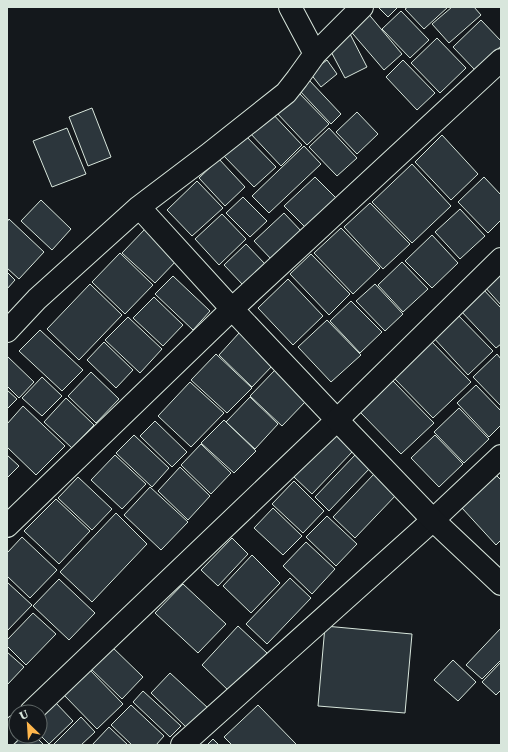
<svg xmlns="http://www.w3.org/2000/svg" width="508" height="752" font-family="'Roboto Serif',serif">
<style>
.building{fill:#2c363c;stroke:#d8e6dc}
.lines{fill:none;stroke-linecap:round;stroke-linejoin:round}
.street-casing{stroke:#d8e6dc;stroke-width:24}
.secondary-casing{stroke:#d8e6dc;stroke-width:24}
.street{stroke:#14181c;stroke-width:22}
.secondary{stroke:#14181c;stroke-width:22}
</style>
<rect width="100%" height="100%" fill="#14181c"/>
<path class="building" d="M378 7H398L388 17Z
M408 7H448L424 29 405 9Z
M452 7H474L481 15 449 43 432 24Z
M366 11 402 54 384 70 347 27Z
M401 11 429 40 410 58 382 29Z
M481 20 501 41V46L475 70 453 47Z
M349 32 367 67 345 78 327 44Z
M437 38 466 68 440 93 411 63Z
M327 60 337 74 321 87 310 73Z
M403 60 435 93 417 110 386 77Z
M309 80 341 114 331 124 299 90Z
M298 92 329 124 307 145 276 112Z
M92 108 111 157 88 166 69 117Z
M270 111 302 145 281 166 249 132Z
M357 112 378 134 357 154 336 132Z
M67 128 86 174 52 187 33 141Z
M329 128 357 158 337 176 309 147Z
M244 134 276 167 254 187 223 155Z
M442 135 478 174 451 200 415 162Z
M304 146 321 164 269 213 252 196Z
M219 159 245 187 225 206 199 178Z
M412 164 451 206 412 243 372 202Z
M315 177 338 200 307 229 284 206Z
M484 177 501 195V220L488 233 458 202Z
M197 181 223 208 192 236 167 210Z
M243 197 267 221 250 237 226 213Z
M41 200 71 229 52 250 21 221Z
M370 203 410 244 383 269 344 227Z
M460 209 485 236 460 259 435 232Z
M284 213 302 232 272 260 254 241Z
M222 214 246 239 219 265 195 239Z
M9 219 44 252 19 279 7 268V222Z
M146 228 178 259 155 283 122 253Z
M341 228 380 268 353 294 314 253Z
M432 235 458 263 432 288 405 261Z
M246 244 265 264 243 285 224 265Z
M120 253 153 285 125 314 92 282Z
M311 254 350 294 329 315 290 274Z
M402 262 428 289 403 312 378 285Z
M501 268V305L483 285Z
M7 272 15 280 7 289Z
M173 276 210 311 193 330 155 294Z
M288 279 323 316 293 345 258 308Z
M90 284 122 315 79 360 47 329Z
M375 284 403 314 385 331 356 301Z
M482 288 501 308V344L496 348 460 310Z
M154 297 183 325 163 346 133 318Z
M351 301 382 332 360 353 330 321Z
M456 313 493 351 468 375 432 336Z
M128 317 162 349 140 373 105 340Z
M327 320 361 355 331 382 298 347Z
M40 330 83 370 62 391 19 351Z
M239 333 273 365 252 387 219 355Z
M429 339 471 382 433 418 391 375Z
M104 342 133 370 116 388 87 360Z
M216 354 252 388 227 413 191 380Z
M497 354 501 359V406L473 377Z
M7 356 34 382 19 398 7 386Z
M275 370 306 401 282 426 250 396Z
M91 372 119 399 96 423 68 396Z
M42 377 62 396 42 416 22 398Z
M393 381 434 423 401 454 360 412Z
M190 382 224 413 191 447 158 416Z
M476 385 501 411V425L489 437 457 403Z
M7 390 17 399 7 409Z
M250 397 278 424 255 449 226 422Z
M66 398 94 425 72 448 44 422Z
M23 406 65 446 36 475 7 447V424Z
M459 408 489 439 464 463 434 432Z
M224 420 256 451 234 473 201 443Z
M155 421 187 452 172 467 140 436Z
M335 434 353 451 312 494 294 477Z
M134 435 169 468 152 487 116 453Z
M435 435 463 464 439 487 411 458Z
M201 444 231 473 211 494 181 465Z
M7 455 19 466 7 478Z
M115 455 146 484 122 509 91 480Z
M355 455 370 468 329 511 315 497Z
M180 467 210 496 188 520 158 491Z
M374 474 397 494 355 538 333 517Z
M496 475 501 480V540L496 545 462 508Z
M78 477 112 509 92 530 58 498Z
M294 481 324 511 303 533 272 504Z
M150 487 188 522 161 550 124 515Z
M56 499 90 531 59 564 24 531Z
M273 508 302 536 283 555 254 528Z
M116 513 147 544 92 602 60 572Z
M327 516 357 544 336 566 306 537Z
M22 537 57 570 30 598 7 576V553Z
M232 538 248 554 218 586 201 570Z
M306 542 335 569 312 594 283 566Z
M252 555 280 583 251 613 223 586Z
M290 578 311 598 267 644 246 624Z
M59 579 95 613 69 640 33 606Z
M7 582 32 605 7 631Z
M183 584 226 624 198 653 155 613Z
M33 613 56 634 26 665 7 646V640Z
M238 626 267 653 230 692 202 665Z
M325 626 412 634 405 713 318 706Z
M501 628V660L482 679 466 665Z
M109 644 143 677 122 699 88 666Z
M7 652 24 667 7 685Z
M453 660 476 682 458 701 434 680Z
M501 662V690L496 695 482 682Z
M89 669 123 704 97 729 63 694Z
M170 673 208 708 188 729 151 693Z
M143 691 181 726 170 737 133 702Z
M55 702 73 721 49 744 40 735V717Z
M131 705 164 736 156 745H132L111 725Z
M258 705 296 744 295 745H232L224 737Z
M81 717 95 732 81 745H55L54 744Z
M109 727 128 745H92Z
M18 736H35L44 745H9Z
M213 739 219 745H207Z"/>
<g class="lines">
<g class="street-casing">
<path id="street" d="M290 7 315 54
M7 331 37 299 139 207 209 154 286 93 297 79 315 54 362 7
M7 526 232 309 501 60
M31 712 337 420 232 309 139 207
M7 735 16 726
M182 745 433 520 501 456"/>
</g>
<g class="secondary-casing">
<path id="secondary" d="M501 259 337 420 433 520 501 584"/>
</g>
<use href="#street" class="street"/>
<use href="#secondary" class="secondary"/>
</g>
<rect width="508" height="752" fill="none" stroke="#d8e6dc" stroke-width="16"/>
<g transform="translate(28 724) rotate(335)"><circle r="19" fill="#14181c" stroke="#626a69"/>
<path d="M0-3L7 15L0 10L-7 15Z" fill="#ffb74d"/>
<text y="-6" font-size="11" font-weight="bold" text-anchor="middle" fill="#d8e6dc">U</text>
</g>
</svg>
